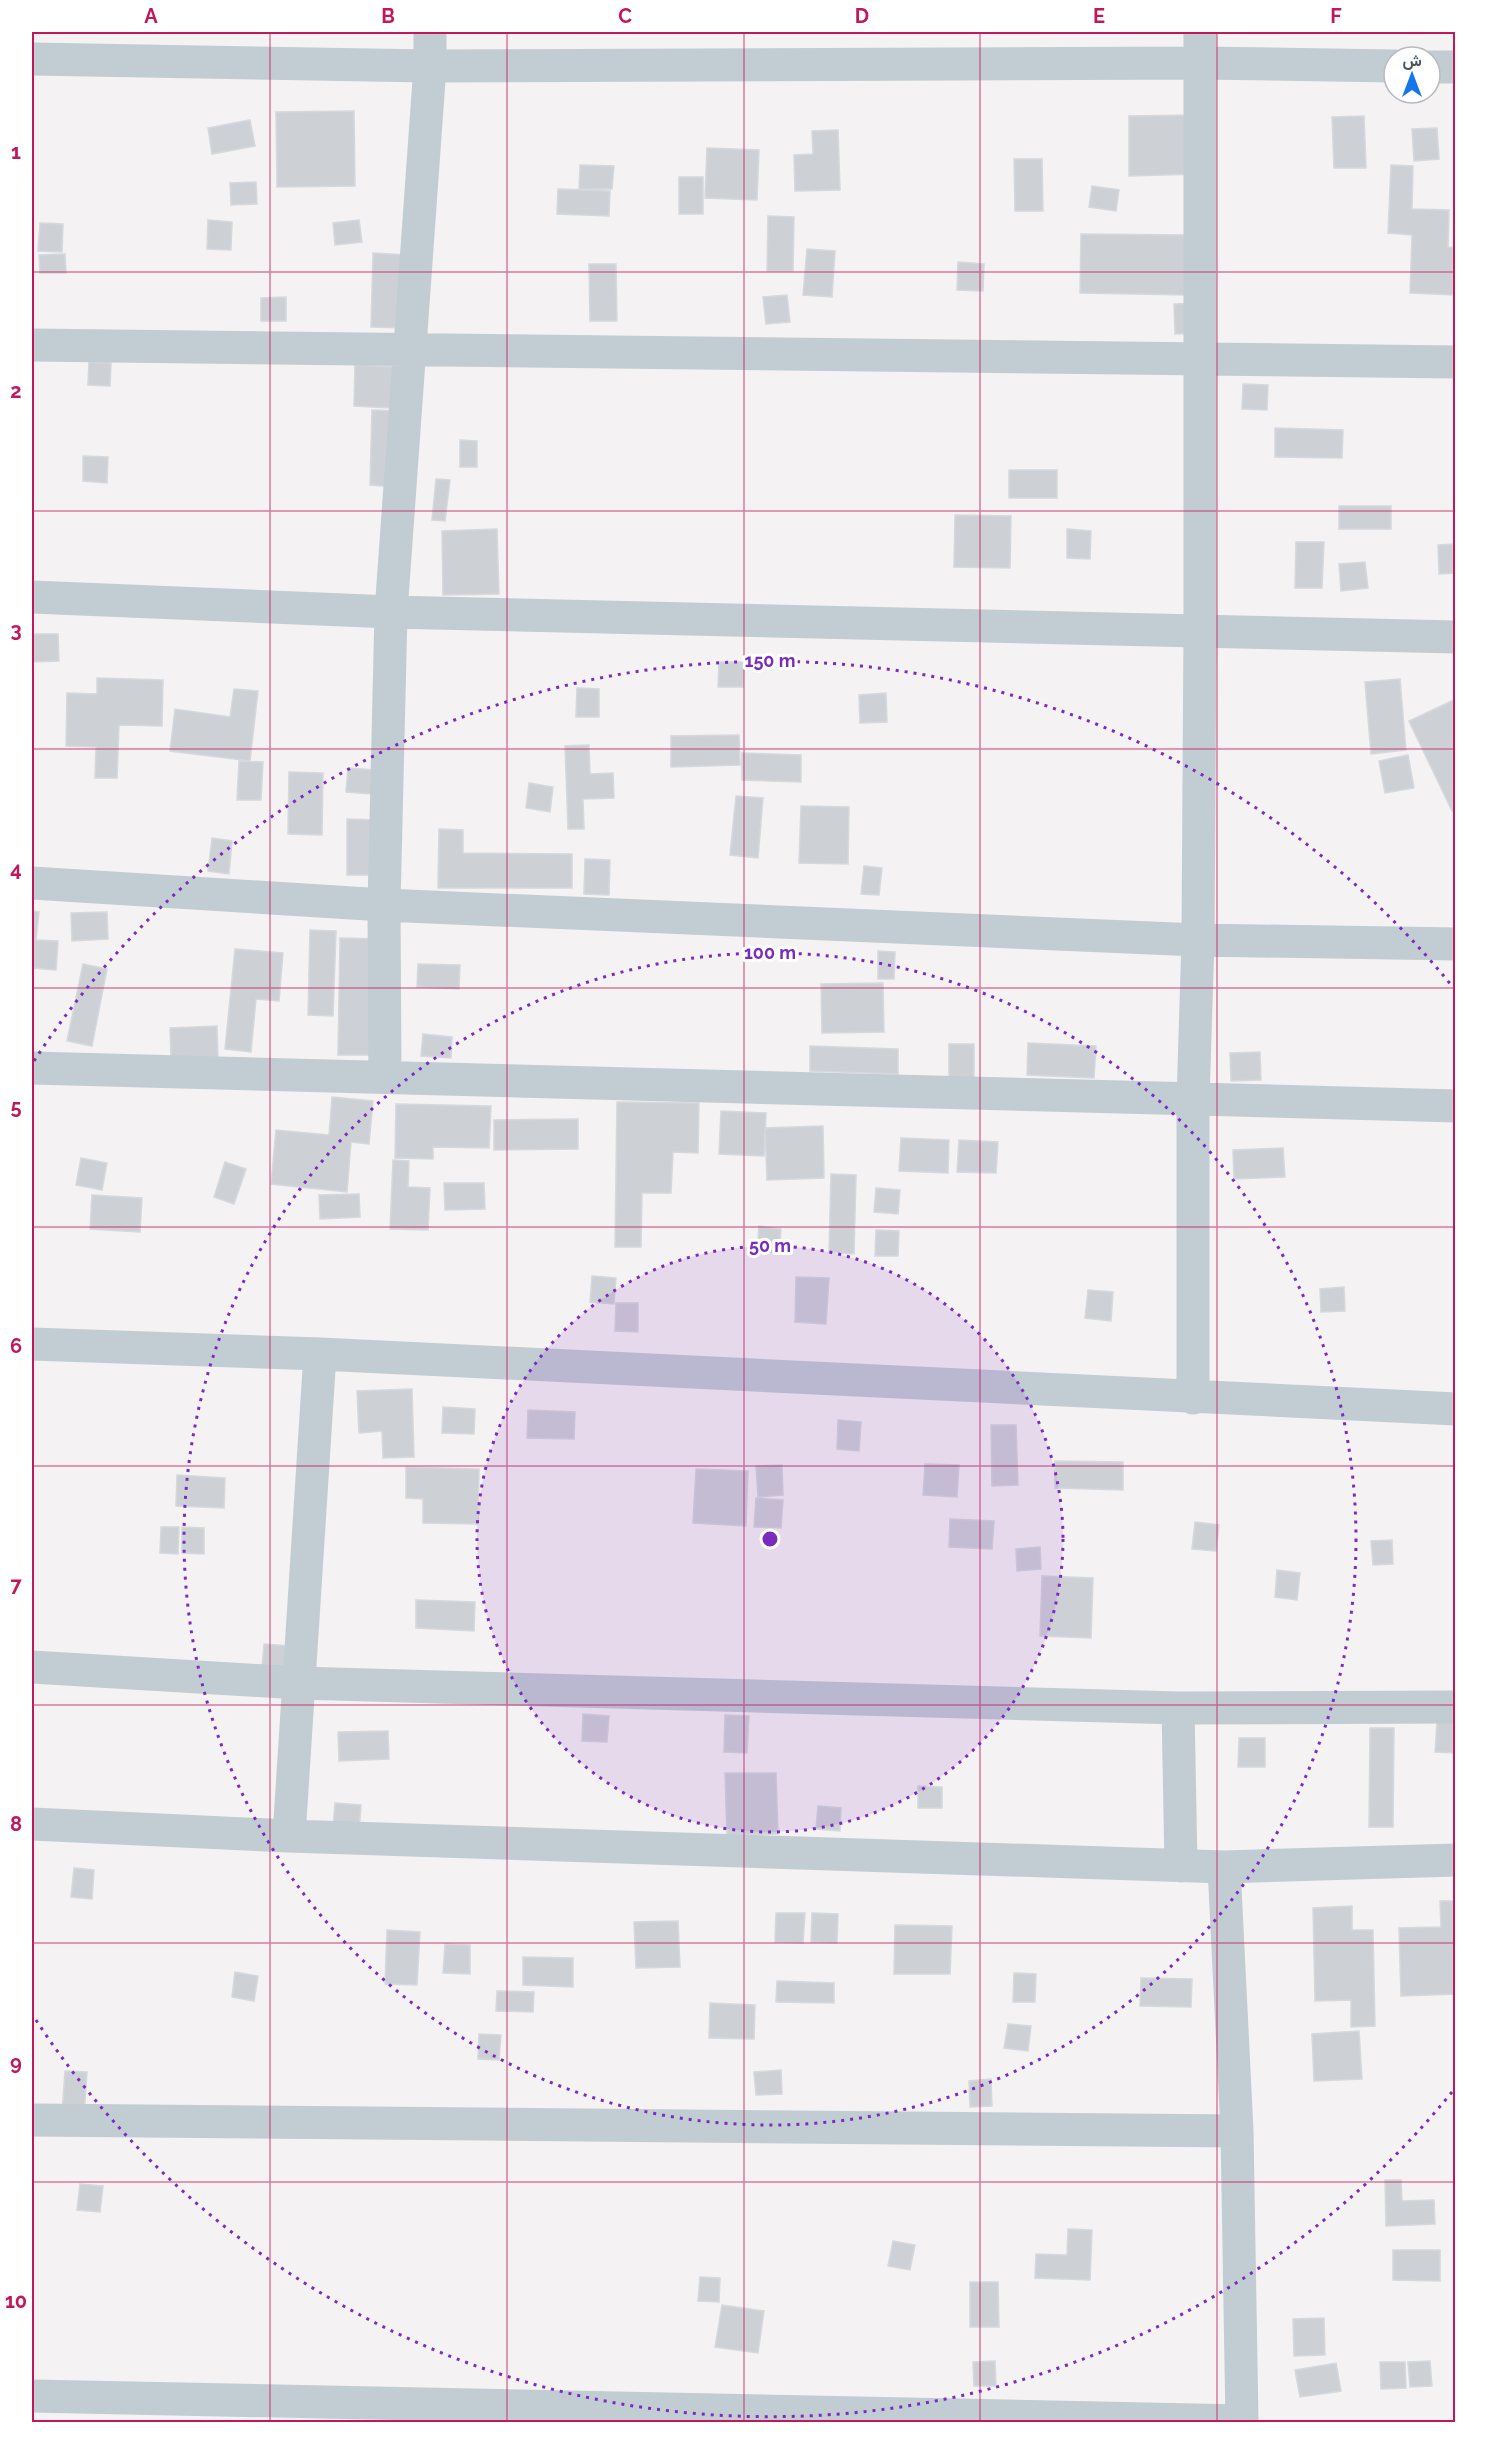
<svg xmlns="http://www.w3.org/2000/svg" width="1487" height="2454" font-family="Raleway,Vazirmatn,sans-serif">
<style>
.building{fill:#cdd1d6;stroke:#d5d8dd;stroke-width:1.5}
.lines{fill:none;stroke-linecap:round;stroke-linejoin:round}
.street{stroke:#c2ccd3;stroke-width:33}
.grid{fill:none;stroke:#c2185b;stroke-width:1.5;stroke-opacity:0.55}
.ring{fill:none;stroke:#7b2cbf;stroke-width:3;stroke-dasharray:3 6}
.centre{fill:#7b2cbf;stroke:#fff;stroke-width:3}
.ring-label{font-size:18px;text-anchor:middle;font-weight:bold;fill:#7b2cbf;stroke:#fff;stroke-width:6;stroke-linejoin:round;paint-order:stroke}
.neatline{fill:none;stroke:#c2185b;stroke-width:2}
.grid-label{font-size:20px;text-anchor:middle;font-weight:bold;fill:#c2185b}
</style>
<rect width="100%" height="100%" fill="#f4f2f2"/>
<path class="building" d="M354 111 355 186 277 187 276 112Z
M1196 115 1197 174 1129 176V116Z
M1364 116 1366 168H1334L1332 117Z
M250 120 255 146 212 154 208 128Z
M1437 128 1439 159 1414 161 1412 129Z
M838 130 840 190 795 191 794 155 813 154 812 131Z
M707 148 759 150 757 200 705 198Z
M1014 159H1042L1043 211H1015Z
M580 165 614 166 612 189H579Z
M1391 165 1413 166 1412 209 1449 210 1448 247 1456 248V295L1410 293 1412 235 1388 233Z
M679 177H703V214H679Z
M256 182 257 204 231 205 230 183Z
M1092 186 1119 190 1116 211 1089 207Z
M558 189 610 191 609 216 557 214Z
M768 216 794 217 793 271H767Z
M208 220 232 222 231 250 207 249Z
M359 220 362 242 335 245 333 223Z
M40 223 63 224 62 252 38 251Z
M1081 234 1189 235V295L1080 293Z
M807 249 835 251 832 297 803 295Z
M373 253 408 255 406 328 371 327Z
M65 254 66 273H40L39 255Z
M958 262 984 264 983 291 957 290Z
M589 264H616L617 321H590Z
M787 295 790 322 766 324 763 297Z
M286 297V321H261V298Z
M1200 303 1202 333 1175 334 1174 304Z
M89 362 111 363 110 386 88 385Z
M355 365 394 367 392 408 354 406Z
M1243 384 1268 385 1267 410 1242 409Z
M372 410 399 411 397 487 370 485Z
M1275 428 1343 430 1342 458 1275 457Z
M460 440 477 441V467H460Z
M83 456 108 457 107 483 83 481Z
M1009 470H1057V498H1009Z
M436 479 450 480 445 521 432 520Z
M1339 506H1391V529H1339Z
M955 515 1011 516 1010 568 954 567Z
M497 529 499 594 443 595 442 531Z
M1067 529 1091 531 1090 559 1067 558Z
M1296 542H1324L1322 588H1295Z
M1456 544V573L1439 574 1438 545Z
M1365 562 1368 588 1341 591 1339 564Z
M32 634H58L59 661 32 662Z
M719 662H744L743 687H718Z
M97 678 163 680 162 726 119 725 117 778H95L96 747 66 746 67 693 97 694Z
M1400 679 1406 750 1371 754 1365 682Z
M577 688 599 689V717H576Z
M234 689 258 691 250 761 170 751 175 709 230 717Z
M886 693 887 722 860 723 859 695Z
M1456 699V809L1452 811 1409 721Z
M739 735 740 765 671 767V736Z
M589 745 590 774 613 773 614 798 583 799 584 829H568L565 746Z
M742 753 801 755V782L742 780Z
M1408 755 1414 788 1385 793 1379 761Z
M239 761 263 762 261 800H237Z
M348 768 374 770 372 794 346 792Z
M289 772 323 773 322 835 288 834Z
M529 783 553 787 550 812 526 808Z
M736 796 763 798 758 858 730 855Z
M801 806 849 807 848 864 799 863Z
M347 819 376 820 374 875H347Z
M439 829 463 830V853L572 854V888H438Z
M212 838 232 841 229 874 208 871Z
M585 859 610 860 609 895 584 894Z
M864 866 882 868 879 895 861 894Z
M32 911 39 912 36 940 58 941 56 970 32 968Z
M107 912 108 939 72 941 71 913Z
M310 930 336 931 333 1016 308 1015Z
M340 938 384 939 379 1055H338Z
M235 949 283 953 279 1001 256 999 251 1052 225 1049Z
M878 951 895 952 894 979H878Z
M83 964 107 969 92 1046 67 1041Z
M418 964 460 965 459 989 417 987Z
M883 983 884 1032 822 1033 821 984Z
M217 1026 218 1057 171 1059 170 1028Z
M423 1034 452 1037 451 1058 421 1056Z
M1028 1043 1096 1046 1094 1078 1027 1075Z
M949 1044H974V1085H949Z
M810 1046 898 1049V1074L810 1071Z
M1260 1052 1261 1080 1231 1081 1230 1053Z
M332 1097 373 1101 369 1144 351 1142 347 1192 271 1184 276 1130 329 1135Z
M617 1102 699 1103 698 1153 673 1152 671 1193H642L641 1247H615Z
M396 1104 491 1106 489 1148 433 1147V1159L395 1158Z
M721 1111 766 1113 764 1156 719 1154Z
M578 1119V1149L494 1150V1120Z
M823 1126 824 1178 767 1180 765 1128Z
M901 1138 949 1140 948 1173 899 1171Z
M959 1140 998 1142 996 1173 957 1172Z
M1283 1148 1285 1177 1234 1179 1233 1150Z
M81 1158 107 1163 102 1190 76 1185Z
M393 1160 409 1161 408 1187 430 1188 428 1230 390 1229Z
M225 1162 246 1169 234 1204 214 1197Z
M831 1174 856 1175 854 1254 829 1252Z
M444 1183H484L485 1209 445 1210Z
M876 1188 900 1190 898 1214 874 1212Z
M359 1194 360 1217 320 1219 319 1195Z
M92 1195 142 1198 140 1232 90 1229Z
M759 1226 781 1229 779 1253 757 1251Z
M876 1230 899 1231 898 1256H875Z
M592 1276 616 1278 614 1304 590 1302Z
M796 1277 829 1278 826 1324 795 1322Z
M1344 1287 1345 1311 1321 1312 1320 1289Z
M1088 1290 1113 1292 1111 1321 1085 1318Z
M616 1303H638V1332L615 1331Z
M412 1389 414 1457 383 1458 382 1431 359 1433 357 1391Z
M443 1407 475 1409 474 1434 442 1433Z
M528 1410 575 1412 574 1439 527 1438Z
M838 1420 861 1422 859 1451 837 1449Z
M991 1425H1016L1018 1485 992 1486Z
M1055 1461 1123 1462V1490L1055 1488Z
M925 1464 959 1465 957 1497 923 1495Z
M782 1465 783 1495 758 1497 756 1466Z
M406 1467 479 1469 478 1524 423 1523V1499L406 1498Z
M696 1469 748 1471 746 1526 693 1523Z
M177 1475 225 1478 224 1508 176 1506Z
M756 1498 783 1500 781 1528 754 1527Z
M950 1519 994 1521 992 1549 949 1547Z
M1195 1522 1219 1525 1216 1551 1192 1549Z
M161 1527H179L178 1554 160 1553Z
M182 1527 204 1528V1554L182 1553Z
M1392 1540 1393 1564 1373 1565 1371 1541Z
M1040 1547 1041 1569 1017 1571 1016 1549Z
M1277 1570 1300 1573 1297 1600 1275 1597Z
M1042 1576 1093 1578 1091 1638 1040 1636Z
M416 1600 475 1602 474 1631 416 1628Z
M264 1644 289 1646 287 1671 262 1668Z
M583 1714 609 1716 607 1742 582 1741Z
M725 1715 749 1716 747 1753 724 1752Z
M1437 1722H1456V1753L1435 1752Z
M1370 1728H1394L1393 1827H1369Z
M388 1731 389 1759 339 1761 338 1732Z
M1239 1738H1265V1767H1238Z
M725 1773H776L778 1834 727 1835Z
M918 1786 942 1787V1808H918Z
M335 1803 361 1805 359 1831 333 1829Z
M818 1806 841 1808 840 1831 816 1829Z
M74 1868 94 1870 92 1899 71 1897Z
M1440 1901H1456V1994L1401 1996 1399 1928 1441 1927Z
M1352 1906V1930H1373L1375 2026 1351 2027V2000L1315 2001 1313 1908Z
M776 1913H805L803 1943 775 1942Z
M812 1913 838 1914 837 1943 811 1942Z
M678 1921 680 1967 636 1968 634 1922Z
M895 1925 952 1926 950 1974H894Z
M387 1930 420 1932 417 1985 385 1984Z
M445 1944 470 1945V1974L443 1973Z
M523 1957 573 1958V1987L523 1985Z
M235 1972 258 1976 254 2001 232 1997Z
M1014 1973 1036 1974 1035 2002H1013Z
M1141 1978 1192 1979 1191 2007 1140 2006Z
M777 1981 834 1983V2003L776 2002Z
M497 1991 534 1992 533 2012 496 2011Z
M710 2003 755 2005 754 2039 709 2038Z
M1008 2024 1031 2026 1028 2051 1004 2048Z
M1359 2031 1362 2079 1314 2081 1312 2034Z
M479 2034 501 2035 499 2060 478 2059Z
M781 2070 782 2094 756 2095 754 2072Z
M65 2071 87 2072 84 2116 62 2114Z
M991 2079 992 2106 970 2107 969 2081Z
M1385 2180H1401L1402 2201 1434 2200 1435 2224 1386 2226Z
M80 2184 103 2186 100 2212 77 2210Z
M1068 2229 1092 2230 1090 2280 1035 2278 1036 2254 1067 2255Z
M893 2241 915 2245 910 2270 888 2266Z
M1393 2250H1440V2281L1393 2280Z
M700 2277 720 2278 719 2302 698 2301Z
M970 2282H998L999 2327H970Z
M722 2305 764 2311 758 2353 715 2347Z
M1324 2318 1325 2355 1294 2356 1293 2319Z
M995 2361 996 2386H974L973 2362Z
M1430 2361 1432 2386 1410 2387 1408 2362Z
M1380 2362H1405L1406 2388 1381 2389Z
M1336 2363 1341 2391 1300 2397 1295 2370Z"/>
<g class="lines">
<path class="street" d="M32 59 430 66 1200 63 1394 66
M1430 67H1456
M32 345 1456 362
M32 597 391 612 1456 637
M32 883 384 905 1198 940 1456 944
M32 1068 1456 1106
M385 1077 384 905 391 612 430 66V32
M32 1344 320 1354 1456 1409
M1193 1398V1101L1198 940 1200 631V32
M32 1667 299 1683 1178 1708 1456 1707
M1178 1708 1181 1866
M32 1824 289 1836 1224 1867 1456 1860
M289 1836 320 1354
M1224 1867 1237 2131 1242 2422
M32 2120 1237 2131
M32 2396 1242 2421"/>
</g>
<path class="grid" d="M270 32V2422M507 32V2422M744 32V2422M980 32V2422M1217 32V2422M32 272H1456M32 511H1456M32 749H1456M32 988H1456M32 1227H1456M32 1466H1456M32 1705H1456M32 1943H1456M32 2182H1456"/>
<circle cx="770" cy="1539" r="293" fill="#7b2cbf" fill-opacity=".12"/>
<g class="ring">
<circle cx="770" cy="1539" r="293"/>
<circle cx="770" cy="1539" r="586"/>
<path d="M1452 2092A878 878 0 0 1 34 2017M34 1061A878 878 0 0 1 1452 986"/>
</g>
<circle cx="770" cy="1539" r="9" class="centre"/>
<g class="ring-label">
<text x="770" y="667">150 m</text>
<text x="770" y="959">100 m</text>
<text x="770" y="1252">50 m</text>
</g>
<rect width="1487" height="2454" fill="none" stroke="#ffffff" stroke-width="66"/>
<g transform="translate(1412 75)"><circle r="28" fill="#ffffff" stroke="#b6bbbf" stroke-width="1.5"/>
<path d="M0-4.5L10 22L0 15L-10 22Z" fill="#1475ec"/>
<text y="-9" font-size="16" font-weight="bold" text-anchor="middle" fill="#485560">ش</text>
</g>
<rect x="33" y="33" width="1421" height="2388" class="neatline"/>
<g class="grid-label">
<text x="151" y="23">A</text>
<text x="388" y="23">B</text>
<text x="625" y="23">C</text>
<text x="862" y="23">D</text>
<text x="1099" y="23">E</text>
<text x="1336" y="23">F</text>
<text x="16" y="159">1</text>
<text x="16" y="398">2</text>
<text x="16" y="637">3</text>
<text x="16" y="876">4</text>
<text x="16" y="1114">5</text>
<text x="16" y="1353">6</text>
<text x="16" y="1592">7</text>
<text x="16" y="1831">8</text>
<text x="16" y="2070">9</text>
<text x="16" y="2308">10</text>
</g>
</svg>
